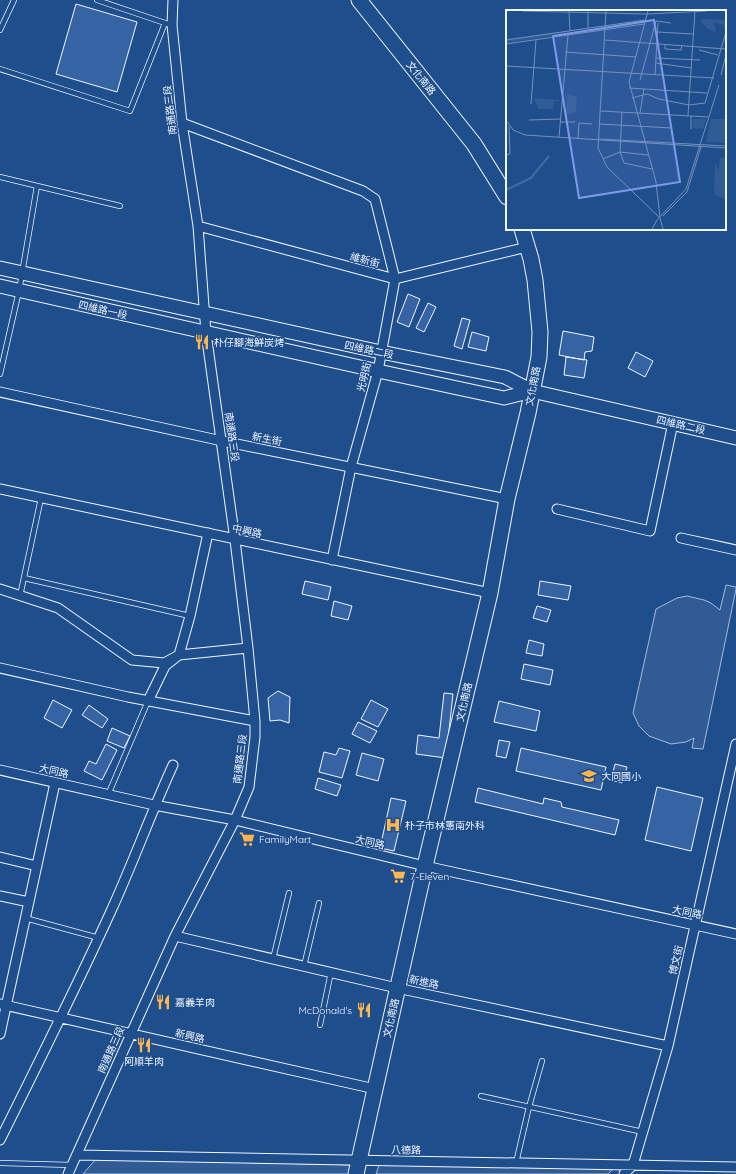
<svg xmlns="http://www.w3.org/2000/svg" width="736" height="1174" font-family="Quicksand,'Noto Sans TC',sans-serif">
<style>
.built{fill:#305b95;stroke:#a8bbd7}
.building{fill:#3563a3;stroke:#f2f6ff}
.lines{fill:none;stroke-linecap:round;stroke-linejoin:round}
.lane-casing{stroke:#f2f6ff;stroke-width:6}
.street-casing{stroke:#f2f6ff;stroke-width:11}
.secondary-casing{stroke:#f2f6ff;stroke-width:15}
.primary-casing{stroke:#f2f6ff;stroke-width:17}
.lane{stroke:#1f4e8c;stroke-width:4.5}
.street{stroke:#1f4e8c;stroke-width:9}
.secondary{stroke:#1f4e8c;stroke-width:13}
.primary{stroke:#1f4e8c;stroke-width:15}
.labels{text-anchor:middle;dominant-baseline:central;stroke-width:3;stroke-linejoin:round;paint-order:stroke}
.street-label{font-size:10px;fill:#f2f6ff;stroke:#1f4e8c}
.poi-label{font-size:10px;fill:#f2f6ff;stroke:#1f4e8c;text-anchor:start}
.inset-river{fill:none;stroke:#446ba0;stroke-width:2}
.inset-road{fill:none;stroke:#7391ba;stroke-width:1}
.view{fill:#7d9aea;fill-opacity:0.15;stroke:#7d9aea;stroke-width:2}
.inset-edge{fill:none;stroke:#f2f6ff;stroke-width:2}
</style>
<rect width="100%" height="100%" fill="#1f4e8c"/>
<path class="built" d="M726 585 736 587V589L703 749 692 748 694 738 686 742 671 744 649 736 639 726 633 713 656 609 677 598 687 596 704 600 711 603 720 610Z
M96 1159 354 1165 351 1174H83Z
M379 1165 613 1169 608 1174H376Z"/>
<path class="building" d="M76 4 137 22 117 92 56 74Z
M408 294 420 299 409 327 397 322Z
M428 303 436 307 424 332 416 328Z
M462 318 470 320 462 349 454 346Z
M563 331 594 337 592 351 585 352 584 360 559 355Z
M472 332 489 337 486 351 468 347Z
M636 352 653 361 645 377 628 368Z
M566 357 587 360 584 378 564 375Z
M305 581 331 587 328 600 302 594Z
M540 581 571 586 568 600 538 595Z
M334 601 352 606 348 620 331 616Z
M537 606 551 610 547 622 533 618Z
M529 640 544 644 542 656 526 653Z
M524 664 553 670 550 685 521 679Z
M278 691 290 697 289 723 280 720 270 721 268 698Z
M444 693 453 694 446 758 416 754 418 735 439 738Z
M53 700 72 710 62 728 44 718Z
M371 700 388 709 378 727 361 719Z
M499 701 540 711 536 731 494 722Z
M89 705 108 719 102 728 82 715Z
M358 722 377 731 370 743 352 734Z
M112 728 130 736 124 748 107 741Z
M499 740 510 742 506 758 496 756Z
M106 744 117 750 102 780 84 771 89 761 96 764Z
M339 748 350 751 342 778 319 772 324 752 336 755Z
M521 748 606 767 601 790 516 771Z
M362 753 384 759 378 781 356 775Z
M615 764 627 767 622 783 611 780Z
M318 778 341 785 337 796 315 789Z
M657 787 703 798 691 851 645 840Z
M478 788 543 804 544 798 561 802 562 807 619 820 615 835 475 802Z
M391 798 406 801 394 851 380 848Z"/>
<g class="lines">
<g class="lane-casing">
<path id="lane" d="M97 0 168 24
M0 30 14 0
M0 69 130 111 165 23
M0 177 120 206
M0 374 19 291 37 186
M24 578 190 616
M20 596 41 498
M108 795 148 701
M25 918 99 938
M273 959 289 893
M304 966 319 903
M320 1025 331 972
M481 1096 643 1132
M0 1163 72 1165
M516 1163 529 1107 542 1061"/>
</g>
<g class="street-casing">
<path id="street" d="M182 123 363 191 375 199 395 279 378 371 351 467 332 560
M198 226 395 279 527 247
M0 392 222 441 507 499
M0 489 490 593
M557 509 650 531 673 423
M681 538 736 550
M0 589 58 608 132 660 164 663 179 655 248 648
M0 668 128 697 255 721
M148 701 165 666 179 655 190 616 208 533
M0 770 154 805 235 820 425 866 736 934
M0 857 37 866
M0 896 29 902
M175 936 397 988 668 1046
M0 1004 375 1089
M0 1034 55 783
M0 1140C38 1064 76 988 111 911 133 863 151 813 173 765
M77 1155 736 1167
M68 1174 175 936 235 820 249 787 255 737V721L248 648 235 540 206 333 198 226 182 123 172 25 173 0
M624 1174 633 1165 668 1046 736 744"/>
</g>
<g class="secondary-casing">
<path id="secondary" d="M0 268 381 352 505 377 532 391 736 438
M0 286 378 371 504 398 532 391"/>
</g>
<g class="primary-casing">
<path id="primary" d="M359 0 474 144 507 197
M356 1174 425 866 490 593 507 499 528 413 539 357 540 332 535 280 531 259 522 229"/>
</g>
<use href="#lane" class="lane"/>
<use href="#street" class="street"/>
<use href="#secondary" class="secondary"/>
<use href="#primary" class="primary"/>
</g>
<defs>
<g id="restaurant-bare" transform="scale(1.2)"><path d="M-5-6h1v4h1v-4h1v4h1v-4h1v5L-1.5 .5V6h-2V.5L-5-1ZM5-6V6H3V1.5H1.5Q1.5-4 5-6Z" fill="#ffb74d" stroke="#1f4e8c" stroke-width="2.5" paint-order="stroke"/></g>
<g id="school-bare" transform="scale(1.2)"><path d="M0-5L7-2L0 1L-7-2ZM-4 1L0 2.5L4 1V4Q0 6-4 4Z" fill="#ffb74d" stroke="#1f4e8c" stroke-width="2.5" paint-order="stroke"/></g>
<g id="hospital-bare" transform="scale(1.2)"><path d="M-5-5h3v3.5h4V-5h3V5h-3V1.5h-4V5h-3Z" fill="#ffb74d" stroke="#1f4e8c" stroke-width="2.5" paint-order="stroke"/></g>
<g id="supermarket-bare" transform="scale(1.2)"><path d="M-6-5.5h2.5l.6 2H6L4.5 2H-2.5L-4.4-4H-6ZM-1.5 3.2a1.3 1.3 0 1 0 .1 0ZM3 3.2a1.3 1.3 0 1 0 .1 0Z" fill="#ffb74d" stroke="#1f4e8c" stroke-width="2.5" paint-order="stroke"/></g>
</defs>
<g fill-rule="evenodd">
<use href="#restaurant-bare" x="202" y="342"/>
<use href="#school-bare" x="589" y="776"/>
<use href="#hospital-bare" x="393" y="825"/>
<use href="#supermarket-bare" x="247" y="839"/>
<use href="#supermarket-bare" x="398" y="876"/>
<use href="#restaurant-bare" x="163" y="1002"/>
<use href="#restaurant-bare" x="364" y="1010"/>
<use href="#restaurant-bare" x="144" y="1045"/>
</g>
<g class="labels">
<g class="street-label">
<text transform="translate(421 78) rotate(51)">文化南路</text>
<text transform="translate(170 110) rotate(-97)">南通路三段</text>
<text transform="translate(365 260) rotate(15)">維新街</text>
<text transform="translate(103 310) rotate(13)">四維路一段</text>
<text transform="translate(369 350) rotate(12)">四維路二段</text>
<text transform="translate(364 377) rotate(-76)">光明街</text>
<text transform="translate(533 386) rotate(-79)">文化南路</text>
<text transform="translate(681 425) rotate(13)">四維路二段</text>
<text transform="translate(232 437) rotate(82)">南通路三段</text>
<text transform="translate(267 439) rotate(11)">新生街</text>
<text transform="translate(247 531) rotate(12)">中興路</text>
<text transform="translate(464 702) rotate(-77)">文化南路</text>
<text transform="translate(240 759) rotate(-83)">南通路三段</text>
<text transform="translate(54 771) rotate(13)">大同路</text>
<text transform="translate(370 842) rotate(14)">大同路</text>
<text transform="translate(687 912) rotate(12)">大同路</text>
<text transform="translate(676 960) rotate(-77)">博文街</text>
<text transform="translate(424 982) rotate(12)">新進路</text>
<text transform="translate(391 1018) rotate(-77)">文化南路</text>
<text transform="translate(190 1036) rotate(13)">新興路</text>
<text transform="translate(111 1050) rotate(-66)">南通路三段</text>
<text transform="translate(406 1150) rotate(1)">八德路</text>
</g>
<g class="poi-label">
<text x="214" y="342">朴仔腳海鮮炭烤</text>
<text x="601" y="776">大同國小</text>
<text x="405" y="825">朴子市林憲南外科</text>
<text x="259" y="839">FamilyMart</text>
<text x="410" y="876">7-Eleven</text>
<text x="175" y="1002">嘉義羊肉</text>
<text x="352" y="1010" text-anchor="end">McDonald's</text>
<text x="144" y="1061" text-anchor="middle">阿順羊肉</text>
</g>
</g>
<g transform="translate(506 10)">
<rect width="220" height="220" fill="#1f4e8c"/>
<path d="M196 9 220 10V18L219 20 217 15 208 12 210 22 203 20 195 12ZM61 21 58 24 0 33V30ZM61 84 71 87 70 102 62 104 60 107ZM28 88 53 90 54 91H48L47 99H32ZM187 109H200L197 119 186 118ZM205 109H220V133L200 132ZM214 148H220L219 189 208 185 209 152 213 161Z" fill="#305b95"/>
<path class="inset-river" d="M0 180 25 168 43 146"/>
<path class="inset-road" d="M17 1 100 3M63 1 64 21M82 1V18M100 1 92 138 101 157 154 208 157 219M142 1 123 72 150 172 154 207M100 3 141 4 201 1M152 22 187 24M0 30 139 10M99 30 220 39M0 34 138 14M159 34V39L175 40 176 35M193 40 212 45M59 42 130 47M150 48 194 50M150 53 185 58M0 56 208 68M149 65 152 13M215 65 220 45M134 70 150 11 165 13M123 78 201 83M126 88 141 84 153 89 183 95 199 93 220 22M25 94 30 30M95 101 202 107M116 102 114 142 118 153 146 159M134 103 138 79M182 105 189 1M0 110 7 120 19 125 220 138M23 110 55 109M54 112H69M93 114 166 118M185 119V106M53 127 62 25M72 128 73 113 86 114M93 129 220 136M0 145 4 144 3 116M97 149 114 142 142 145M157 206 181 182 195 137M146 219 151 210 180 179 213 75"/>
<path class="view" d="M148 10 174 172 73 188 47 26Z"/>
<rect width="220" height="220" class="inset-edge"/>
</g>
</svg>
